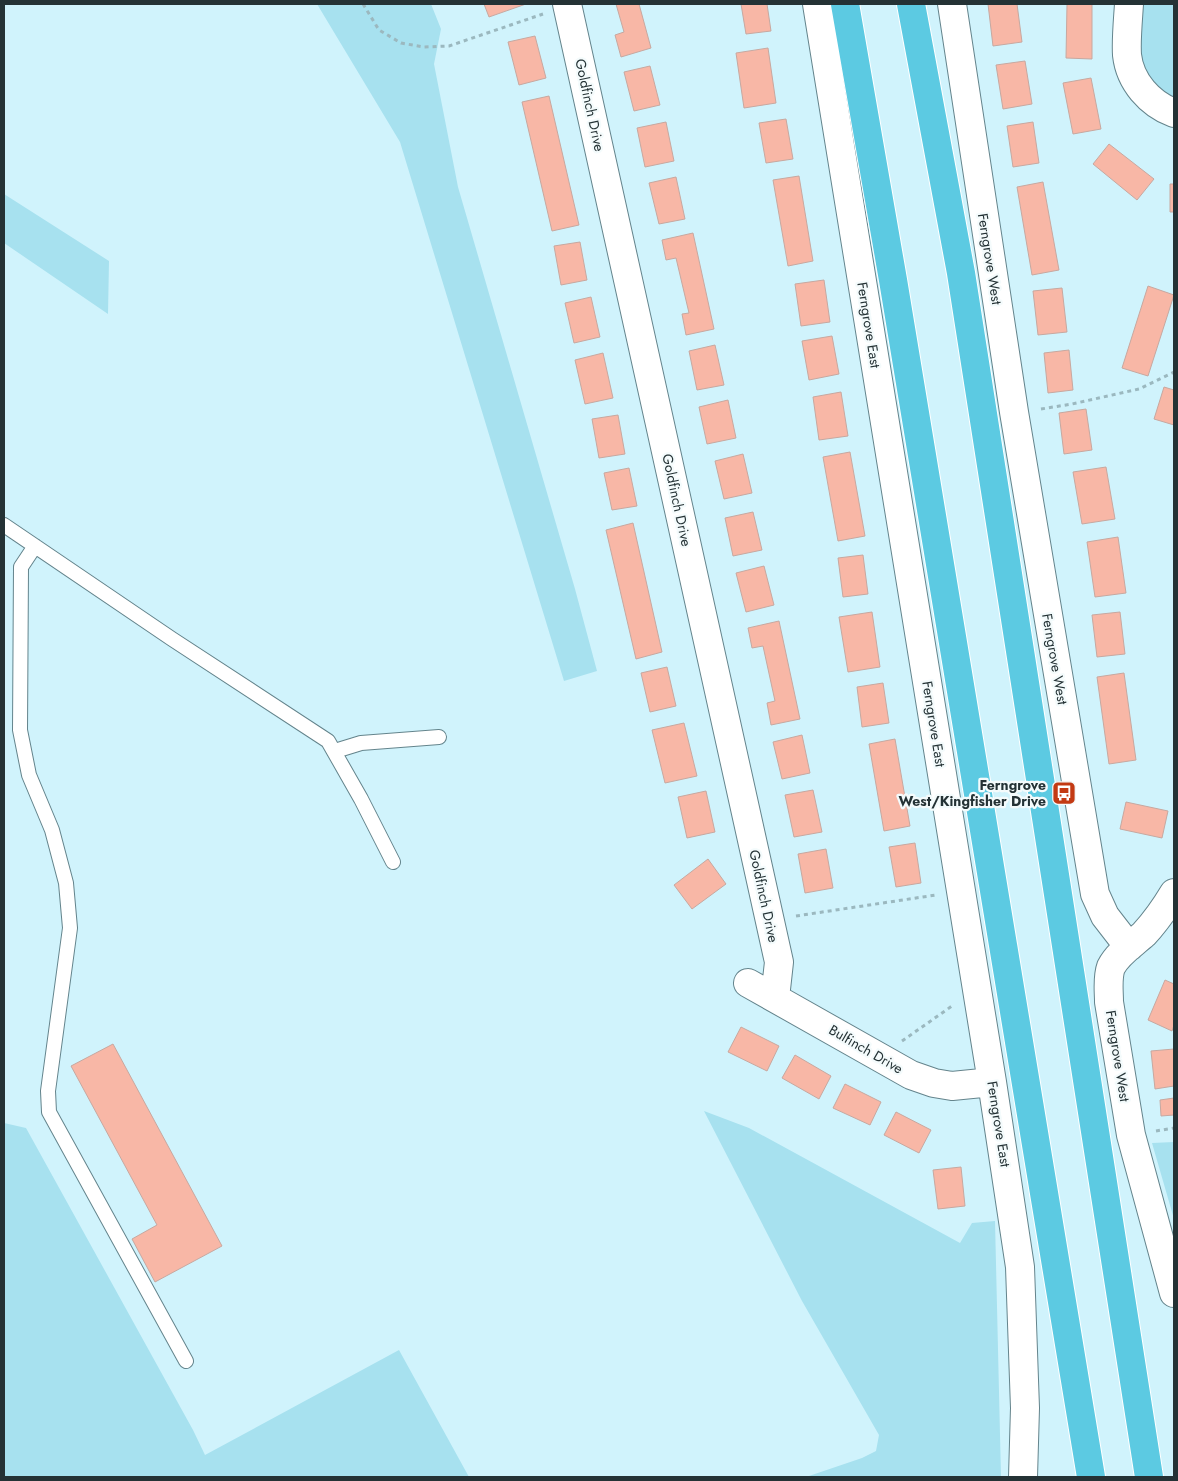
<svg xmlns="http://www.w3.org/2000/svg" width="1178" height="1481" font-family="Jost,sans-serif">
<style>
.green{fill:#a7e1ef}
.building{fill:#f8b7a6;stroke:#c7a8a0}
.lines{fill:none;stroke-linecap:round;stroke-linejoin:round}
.lane-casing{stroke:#64848c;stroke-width:16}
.street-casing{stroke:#64848c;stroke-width:30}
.highway-casing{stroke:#fff;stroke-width:30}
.path{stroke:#9bb8bf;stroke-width:3;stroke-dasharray:4 4;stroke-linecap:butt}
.lane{stroke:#fff;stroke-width:14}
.street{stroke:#fff;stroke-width:28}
.highway{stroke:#5ccae2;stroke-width:28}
.labels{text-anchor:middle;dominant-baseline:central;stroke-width:4.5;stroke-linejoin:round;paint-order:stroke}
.street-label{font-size:14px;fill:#243235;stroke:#f4fbfc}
.poi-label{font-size:14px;font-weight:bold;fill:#243235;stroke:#f4fbfc;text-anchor:end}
</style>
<rect width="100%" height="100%" fill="#d0f3fc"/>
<path class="green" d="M317 4H431L441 29 434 64 458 187 575 589 597 671 564 681 400 142Z
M1141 4H1174V101C1157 93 1142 71 1140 51 1138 36 1141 19 1141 4Z
M4 194 109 261 108 314 4 243Z
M704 1111 749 1128 960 1243 972 1223 995 1221 1001 1477H806L862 1458 876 1451 879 1435 802 1301Z
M4 1123 26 1128 193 1430 205 1455 399 1350 469 1477H4Z
M1174 1142V1219L1152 1143Z"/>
<path class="building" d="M484 4H526L489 17Z
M616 4H639L651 48 621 57 615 35 624 32Z
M741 4H767L771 31 746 34Z
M988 4H1017L1022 42 993 46Z
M1067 4H1092V59L1066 58Z
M535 36 546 78 519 85 508 42Z
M768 48 776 103 744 108 736 53Z
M1025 61 1032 104 1003 109 996 65Z
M650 66 660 105 634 111 624 72Z
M1091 78 1101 129 1073 134 1063 83Z
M549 96 579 225 552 231 522 102Z
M786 119 793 159 766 163 759 123Z
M666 122 674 161 645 167 637 128Z
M1033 122 1039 163 1013 167 1007 126Z
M1109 144 1154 179 1137 200 1093 164Z
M799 176 813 261 788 266 773 180Z
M676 177 685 219 659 224 649 183Z
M1043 182 1059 270 1032 275 1017 187Z
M1170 184H1174V212H1170Z
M693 233 714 329 686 335 682 314 689 313 676 258 666 260 662 240Z
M580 242 587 280 561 285 554 246Z
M824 280 830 322 801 326 795 284Z
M1148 286 1174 295 1148 376 1122 368Z
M1062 288 1067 332 1038 335 1033 291Z
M591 297 600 337 574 343 565 303Z
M832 336 839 374 809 380 802 341Z
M715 345 724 385 697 390 689 351Z
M1069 350 1073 390 1048 393 1044 353Z
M603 353 613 398 585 404 575 360Z
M1164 387 1174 390V425L1154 419Z
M841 392 848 436 819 440 813 397Z
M728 400 736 438 707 444 699 407Z
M1086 409 1092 450 1064 454 1059 413Z
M618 415 625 454 599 458 592 419Z
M850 452 865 536 838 541 823 457Z
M743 454 752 493 724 499 715 461Z
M1106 467 1115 519 1082 524 1073 472Z
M629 468 637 506 612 510 604 473Z
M753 512 762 550 733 556 725 518Z
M633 523 662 652 636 659 606 530Z
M1118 537 1126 593 1095 597 1087 542Z
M863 555 868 594 843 597 838 558Z
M764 566 774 605 746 612 736 573Z
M872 612 880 667 848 672 839 617Z
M1120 612 1125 654 1097 657 1092 615Z
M779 621 800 719 771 725 767 703 775 701 763 646 752 648 748 628Z
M667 667 676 706 650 712 641 673Z
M1124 673 1136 760 1109 764 1097 677Z
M883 683 889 723 862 727 857 687Z
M684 723 697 776 665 783 652 730Z
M802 735 810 773 782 779 773 742Z
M895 739 910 826 884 831 869 744Z
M813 790 822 832 794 837 785 795Z
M706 791 715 832 687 838 678 797Z
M1126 802 1168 811 1162 838 1120 829Z
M915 843 921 883 896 887 889 847Z
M826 849 833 888 805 893 798 854Z
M708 859 726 884 692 909 674 885Z
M1165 980 1174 984V1025L1172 1031 1148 1020Z
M741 1027 779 1046 767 1071 728 1052Z
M113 1044 222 1246 155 1282 132 1239 157 1225 71 1066Z
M1174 1049V1086L1155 1089 1151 1051Z
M795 1055 831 1076 819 1099 782 1078Z
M845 1084 881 1102 870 1125 833 1108Z
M1174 1098V1115L1161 1116 1160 1100Z
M896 1112 931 1130 919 1153 884 1135Z
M961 1167 965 1206 938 1209 933 1170Z"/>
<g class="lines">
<g class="lane-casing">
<path id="lane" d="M4 525 172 639 328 741 361 799 393 862
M35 546 21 567 20 730 29 775 52 830 66 883 70 928 48 1091 49 1112 186 1361
M335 751 361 743 439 737"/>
</g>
<g class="street-casing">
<path id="street" d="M567 4 779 962 775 998
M817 4 992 1082 1020 1267 1025 1408 1023 1477
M952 4 1014 412 1095 894 1105 916 1129 947
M1129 4C1128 20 1126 39 1127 55 1130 82 1150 104 1174 113
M1174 893C1165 908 1156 921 1144 934 1133 944 1118 953 1111 967 1107 978 1109 991 1109 1002L1131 1135 1174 1293
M748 983 911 1075 934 1083 952 1086 992 1082"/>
</g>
<g class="highway-casing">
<path id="highway" d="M845 4 893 280 1091 1477
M911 4 961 273 1149 1477"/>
</g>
<path class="path" d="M363 4 379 30 401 43 424 47 449 46 543 14
M1041 409 1072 404 1139 389 1174 372
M796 916 936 895
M902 1041 952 1006
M1156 1131 1174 1128"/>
<use href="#lane" class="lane"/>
<use href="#street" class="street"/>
<use href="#highway" class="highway"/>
</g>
<defs>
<g id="bus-square" transform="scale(1.25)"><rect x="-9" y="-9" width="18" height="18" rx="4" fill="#c33a13" stroke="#f4fbfc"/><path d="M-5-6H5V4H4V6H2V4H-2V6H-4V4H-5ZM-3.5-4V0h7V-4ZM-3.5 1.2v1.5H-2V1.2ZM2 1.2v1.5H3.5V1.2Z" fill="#fff"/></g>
</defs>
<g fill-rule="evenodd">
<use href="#bus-square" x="1064" y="793"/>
</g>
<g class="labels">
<g class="street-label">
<text transform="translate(590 105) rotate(78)">Goldfinch Drive</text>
<text transform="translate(990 259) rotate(81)">Ferngrove West</text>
<text transform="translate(869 325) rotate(81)">Ferngrove East</text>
<text transform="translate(677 500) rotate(78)">Goldfinch Drive</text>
<text transform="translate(1055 659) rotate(80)">Ferngrove West</text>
<text transform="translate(934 724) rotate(81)">Ferngrove East</text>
<text transform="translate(764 896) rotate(78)">Goldfinch Drive</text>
<text transform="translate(866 1049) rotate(30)">Bulfinch Drive</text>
<text transform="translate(1118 1056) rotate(81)">Ferngrove West</text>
<text transform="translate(999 1124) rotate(81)">Ferngrove East</text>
</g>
<g class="poi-label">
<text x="1046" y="785">Ferngrove<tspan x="1046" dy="16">West/Kingfisher Drive</tspan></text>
</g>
</g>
<rect width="1178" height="1481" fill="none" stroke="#243235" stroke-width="10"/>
</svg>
